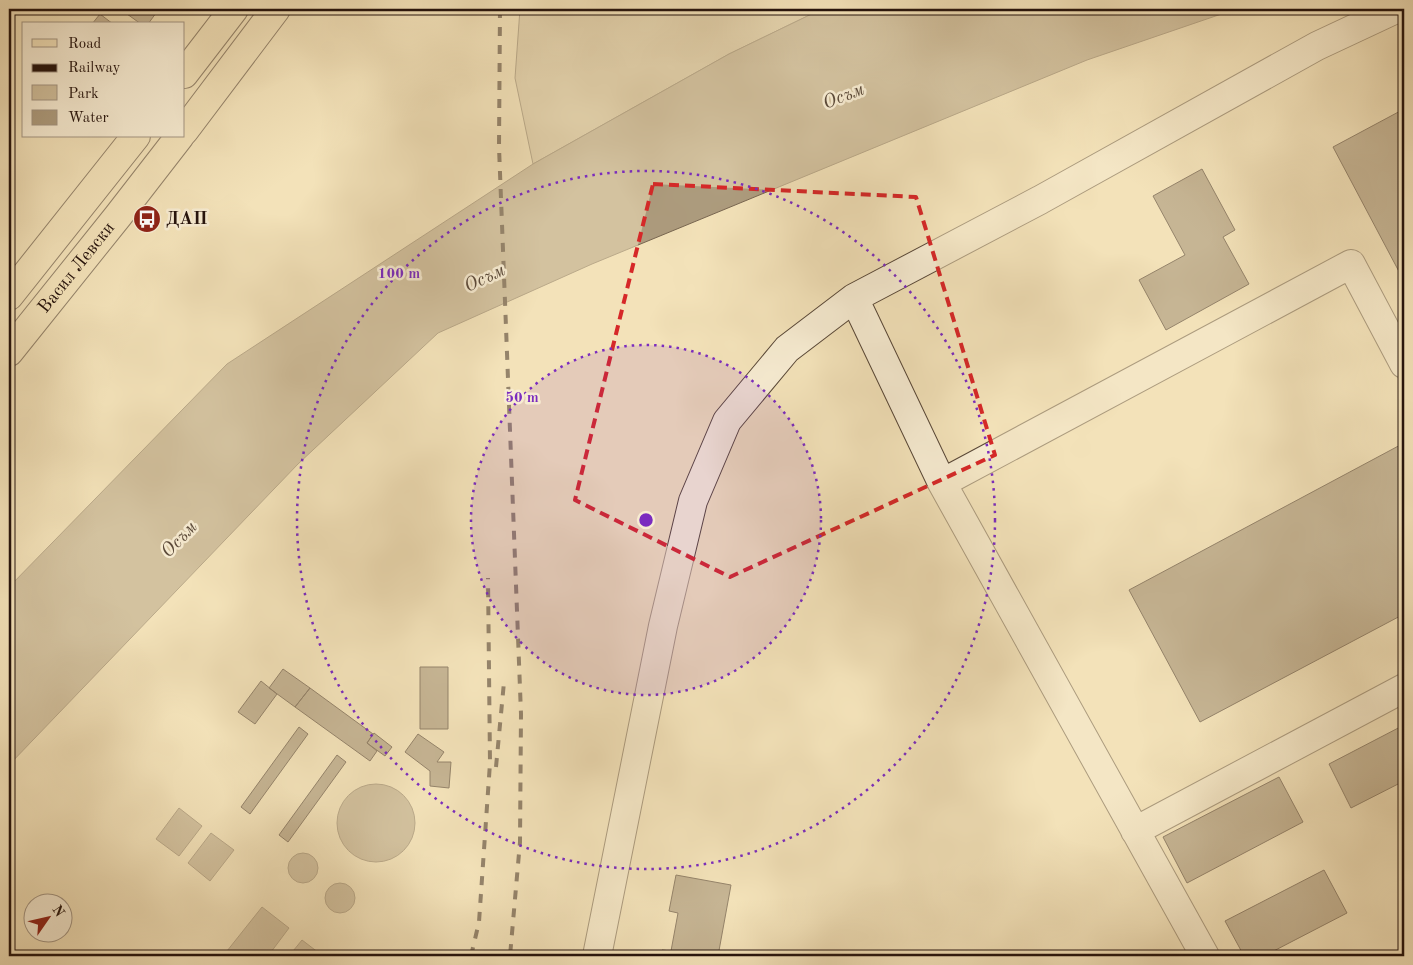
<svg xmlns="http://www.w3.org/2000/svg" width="1413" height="965" font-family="'Old Standard TT',serif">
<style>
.green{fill:#d0bf9c;stroke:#7a6954}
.water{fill:#ad9c7e;stroke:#776550}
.building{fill:#907f66;stroke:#25130c}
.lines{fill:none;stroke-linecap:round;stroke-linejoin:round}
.minor-casing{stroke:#584737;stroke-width:30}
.major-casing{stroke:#25130c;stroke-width:30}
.minor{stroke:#f7ecd2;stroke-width:28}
.major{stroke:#f3e2b9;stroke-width:28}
.rail{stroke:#25130c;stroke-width:4;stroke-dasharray:9 9;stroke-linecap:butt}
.marked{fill:none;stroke:#d62828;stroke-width:4;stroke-dasharray:10 6;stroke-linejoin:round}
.ring{fill:none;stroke:#7b2cbf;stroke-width:2.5;stroke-dasharray:2.5 5}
.labels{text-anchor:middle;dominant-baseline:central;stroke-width:5;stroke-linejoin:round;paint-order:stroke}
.poi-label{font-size:18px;font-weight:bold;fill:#25130c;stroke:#f7ecd2;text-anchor:start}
.street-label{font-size:18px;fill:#25130c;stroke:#f7ecd2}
.water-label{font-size:19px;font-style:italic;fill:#5b4a3a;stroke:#f7ecd2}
.centre{fill:#7b2cbf;stroke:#f7ecd2;stroke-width:2.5}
.ring-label{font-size:15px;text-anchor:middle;font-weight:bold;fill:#7b2cbf;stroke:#f7ecd2;stroke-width:5;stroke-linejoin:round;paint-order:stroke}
</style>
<rect width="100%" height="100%" fill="#f3e2b9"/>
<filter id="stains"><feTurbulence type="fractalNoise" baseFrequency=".004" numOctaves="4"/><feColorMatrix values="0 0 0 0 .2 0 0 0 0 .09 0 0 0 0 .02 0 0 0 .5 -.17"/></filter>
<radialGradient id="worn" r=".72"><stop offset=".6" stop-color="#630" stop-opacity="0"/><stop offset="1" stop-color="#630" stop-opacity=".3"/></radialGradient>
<path class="green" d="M520 9H822L729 54 533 164 515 78Z"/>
<path class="water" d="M822 9H1236L1087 60 592 264 438 333 298 464 9 765V587L227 364 533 164 729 54Z
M337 823a39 39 0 1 1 78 0a39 39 0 1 1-78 0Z
M179 808 202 826 179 856 156 839Z
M211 833 234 850 210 881 188 863Z
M288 868a15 15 0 1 1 30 0a15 15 0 1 1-30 0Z
M325 898a15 15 0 1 1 30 0a15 15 0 1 1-30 0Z
M262 907 289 928 268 956H223Z
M302 940 323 956H289Z"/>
<path class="building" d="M120 9H159L148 24H141Z
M100 14 113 24H92Z
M1404 109V281L1333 147Z
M1202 169 1235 230 1223 237 1249 284 1166 330 1139 280 1185 255 1153 196Z
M1404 443V614L1200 722 1129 590Z
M420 667H448V729H420Z
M283 669 310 688 295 707 269 688Z
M261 681 277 694 255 724 238 712Z
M310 688 373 734 367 743 377 751 370 761 295 707Z
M1404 725V781L1351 808 1329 764Z
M299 727 308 734 250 814 241 807Z
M374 733 392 747 385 756 367 743Z
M418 734 444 752 437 762H451L449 788 430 786V771L405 752Z
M337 755 346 762 288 842 279 835Z
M1279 777 1303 822 1187 883 1163 837Z
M1324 870 1347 913 1264 956H1244L1225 921Z
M676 875 731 885 718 956H660L662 950 671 951 678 913 669 911Z"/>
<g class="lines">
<g class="minor-casing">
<path id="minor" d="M854 298 942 483 1205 956
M942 483 1351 264 1404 364
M1135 831 1404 688
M597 956 663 626 693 501 727 421 787 349 854 298 1040 200 1317 46 1396 9"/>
</g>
<g class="major-casing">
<g id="major">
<path d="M184 74 234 9"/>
<path d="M184 131 276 9"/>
<path d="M9 296 136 136"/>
<path id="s1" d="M9 352 118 216 180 136"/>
</g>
</g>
<use href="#minor" class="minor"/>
<use href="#major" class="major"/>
<path class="rail" d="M500 9 499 147 521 714 520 842 510 956
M496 767 504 682
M471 956 479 922 490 763 488 578"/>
</g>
<path d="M0 0H1413V965H0ZM653 184 916 197 995 455 730 577 575 500Z" fill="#f3e2b9" fill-opacity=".55" fill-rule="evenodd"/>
<path class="marked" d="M653 184 916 197 995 455 730 577 575 500Z"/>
<circle cx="646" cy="520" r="175" fill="#7b2cbf" fill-opacity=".12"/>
<g class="ring">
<circle cx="646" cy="520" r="175"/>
<circle cx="646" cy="520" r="349"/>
</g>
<defs>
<g id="bus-disc" transform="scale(1.4375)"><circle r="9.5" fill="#8f2418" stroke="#f7ecd2"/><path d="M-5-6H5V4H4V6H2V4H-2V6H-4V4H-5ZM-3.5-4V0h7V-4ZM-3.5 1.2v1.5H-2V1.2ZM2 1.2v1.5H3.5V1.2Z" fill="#fff"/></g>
</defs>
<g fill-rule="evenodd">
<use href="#bus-disc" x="147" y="219"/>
</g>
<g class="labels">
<g class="poi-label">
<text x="166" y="219">ДАП</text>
</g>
<g class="street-label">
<text stroke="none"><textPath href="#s1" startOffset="108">Васил Левски</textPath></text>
</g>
<g class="water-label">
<text transform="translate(844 97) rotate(-21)">Осъм</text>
<text transform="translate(485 279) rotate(-25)">Осъм</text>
<text transform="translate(180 540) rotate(-46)">Осъм</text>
</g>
</g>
<circle cx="646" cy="520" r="8" class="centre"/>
<g class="ring-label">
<text x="399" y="278">100 m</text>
<text x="522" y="402">50 m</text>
</g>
<rect width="1413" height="965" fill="none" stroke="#f3e2b9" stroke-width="30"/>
<rect x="10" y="10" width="1393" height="945" fill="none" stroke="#25130c" stroke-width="2.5"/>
<rect x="15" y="15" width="1383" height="935" fill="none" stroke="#25130c"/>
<rect x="22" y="22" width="162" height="115" fill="#f7ecd2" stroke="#a39583"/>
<rect x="32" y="39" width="25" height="8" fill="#f3e2b9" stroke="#a39583"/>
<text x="68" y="48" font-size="15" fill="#25130c">Road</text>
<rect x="32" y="64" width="25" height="8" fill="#25130c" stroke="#a39583"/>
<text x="68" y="72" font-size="15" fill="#25130c">Railway</text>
<rect x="32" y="85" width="25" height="15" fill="#d0bf9c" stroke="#a39583"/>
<text x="68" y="98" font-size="15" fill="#25130c">Park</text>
<rect x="32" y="110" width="25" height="15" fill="#ad9c7e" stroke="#a39583"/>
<text x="68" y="122" font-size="15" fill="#25130c">Water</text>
<g transform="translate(48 918) rotate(56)"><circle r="24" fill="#f7ecd2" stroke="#a39583"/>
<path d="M0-4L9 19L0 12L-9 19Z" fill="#8f2418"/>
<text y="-8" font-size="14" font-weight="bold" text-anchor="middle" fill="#25130c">N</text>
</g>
<rect width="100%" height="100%" filter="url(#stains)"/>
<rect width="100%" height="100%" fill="url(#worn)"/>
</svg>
